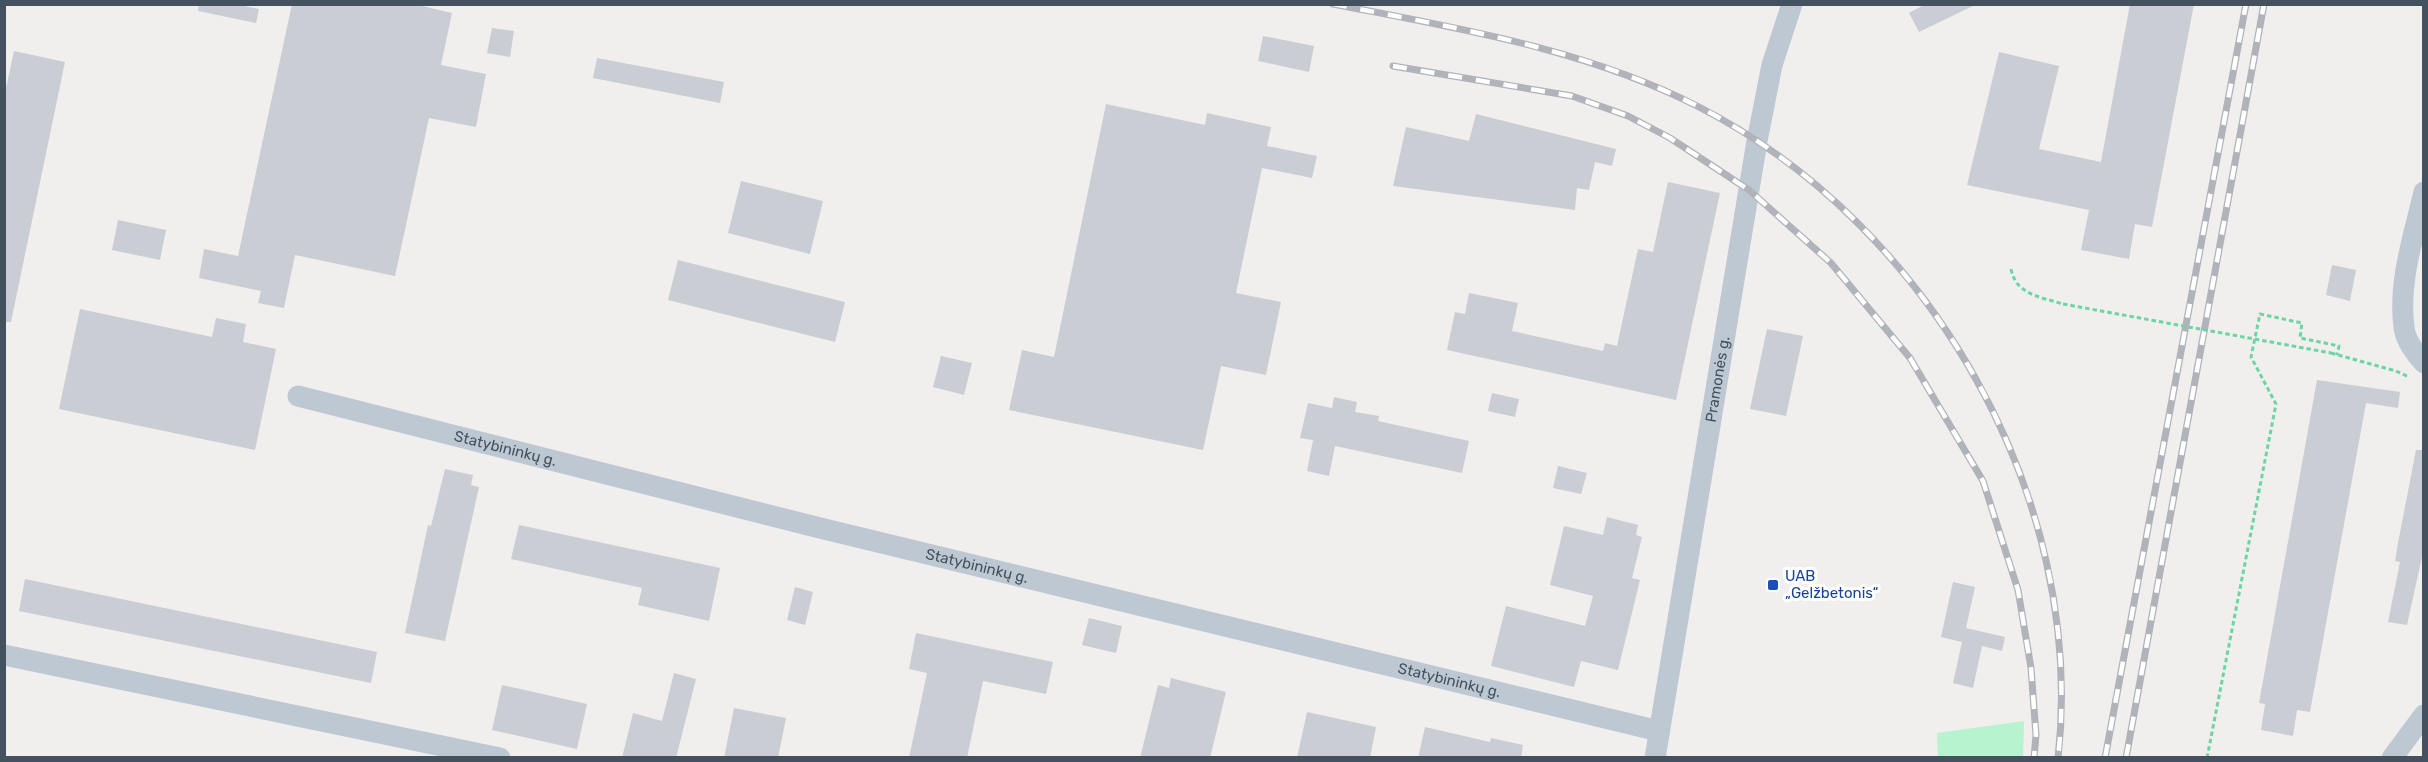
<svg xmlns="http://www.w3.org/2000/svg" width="2428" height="762" font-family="Rubik,sans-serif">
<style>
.green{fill:#b8f3d0}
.building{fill:#cacdd4}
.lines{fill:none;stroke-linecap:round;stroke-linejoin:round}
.path{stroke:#6cd5a4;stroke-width:3;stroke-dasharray:4.5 3;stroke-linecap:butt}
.street{stroke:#bdc8d2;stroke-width:21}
.rail-casing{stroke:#b0b3b9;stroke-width:7}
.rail{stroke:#fff;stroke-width:4.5;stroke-dasharray:14;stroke-linecap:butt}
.path-bridge{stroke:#6cd5a4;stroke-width:3;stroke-dasharray:4.5 3;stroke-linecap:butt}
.transit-dot{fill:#1a4fb4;stroke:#fff;stroke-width:2}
.labels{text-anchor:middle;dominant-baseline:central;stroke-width:6;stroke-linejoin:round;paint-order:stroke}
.street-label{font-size:15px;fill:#44515e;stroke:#fff}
.transit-label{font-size:15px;fill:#164399;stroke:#fff;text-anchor:start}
</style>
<rect width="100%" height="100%" fill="#f1eeee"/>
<path class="green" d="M2024 721 2023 757H1938L1937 733Z"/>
<path class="building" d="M199 4H235L259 9 256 23 198 11Z
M292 4H414L452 13 441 65 486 74 476 127 429 118 395 276 295 255 284 308 258 303 261 291 199 278 204 249 238 256Z
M1926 4H1977L1919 32 1909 13Z
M2130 4H2194L2152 227 2135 224 2129 259 2081 250 2089 210 1967 185 1999 52 2059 66 2039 149 2101 162Z
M492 28 514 31 510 57 487 53Z
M1263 36 1314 46 1309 72 1258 61Z
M14 51 65 62 11 322H4V97Z
M597 58 724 82 720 103 593 78Z
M1106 104 1205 125 1207 113 1271 127 1267 146 1317 156 1312 178 1262 168 1236 293 1281 302 1266 375 1221 366 1203 450 1009 410 1022 350 1054 357Z
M1476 114 1616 149 1612 166 1595 162 1589 190 1577 188 1575 210 1393 186 1406 127 1469 141Z
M741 181 823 201 810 254 728 233Z
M1668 182 1720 193 1676 400 1447 350 1455 312 1465 314 1469 293 1518 303 1512 331 1603 351 1605 343 1617 346 1638 249 1653 252Z
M118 220 166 230 160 260 112 250Z
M678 260 845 302 835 342 668 300Z
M2332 265 2356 270 2350 301 2326 295Z
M80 309 212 337 216 318 246 324 243 342 276 349 255 450 59 409Z
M1767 329 1803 336 1786 416 1750 409Z
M941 356 972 363 964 395 933 387Z
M2317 380 2400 392 2398 408 2366 403 2310 712 2297 710 2293 736 2261 730 2265 704 2259 703Z
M1492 393 1519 399 1515 417 1488 411Z
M1334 397 1357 402 1355 412 1379 416 1378 421 1469 441 1462 473 1335 446 1329 476 1307 471 1313 440 1300 438 1308 403 1332 408Z
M2416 450H2424V548L2407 625 2388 622 2400 562 2395 561 2398 543Z
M1558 466 1587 473 1581 494 1553 488Z
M445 469 473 475 471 485 479 487 445 641 405 633 428 525 431 526Z
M1607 517 1638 525 1636 535 1642 537 1632 578 1640 580 1618 670 1581 661 1574 687 1491 666 1506 606 1585 626 1593 596 1550 585 1564 526 1603 535Z
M519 525 720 568 709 621 638 605 642 588 511 559Z
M25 579 377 652 371 683 19 611Z
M1953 582 1975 587 1966 628 2005 637 2002 651 1982 646 1973 688 1953 683 1962 642 1941 637Z
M795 587 813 592 805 625 787 620Z
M1089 618 1122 626 1116 653 1082 645Z
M916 633 1053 662 1046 694 983 681 967 758H909L927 673 909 669Z
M674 673 696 679 676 758H622L633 713 662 721Z
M1171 678 1226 692 1210 758H1140L1158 685 1169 688Z
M502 685 587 704 577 749 492 730Z
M734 708 786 718 778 758H724Z
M1307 712 1376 727 1370 758H1297Z
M1425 727 1490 742 1491 738 1523 745 1521 758H1418Z"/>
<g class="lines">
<path class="path" d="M2011 269C2016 295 2041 297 2063 304
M2331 353 2396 371 2409 377
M2207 758 2276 404 2251 357 2260 314 2302 323 2300 338 2339 346 2337 355"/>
<g class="street">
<path d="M2424 192C2414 235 2398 282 2404 327 2405 340 2415 353 2424 363"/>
<path id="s1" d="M298 396 820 528 1659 731"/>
<path d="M4 655 500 758"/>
<path id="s2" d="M1655 758 1757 141 1772 65 1792 4"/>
<path d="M2392 758 2424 715"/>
</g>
<g class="rail-casing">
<path id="rail" d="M1333 4C1456 28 1587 49 1699 107 1930 225 2087 498 2058 758
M1393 66 1572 96 1628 116 1670 138 1749 190 1831 263 1910 358 1983 481 2018 590 2031 668 2036 735 2034 758
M2105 758 2246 4
M2126 758 2264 4"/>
</g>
<use href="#rail" class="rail"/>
<path class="path-bridge" d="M2063 304 2331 353"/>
</g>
<rect class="transit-dot" x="1767" y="579" width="12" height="12" rx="3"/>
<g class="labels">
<g class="street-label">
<text stroke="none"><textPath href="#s2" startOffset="384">Pramonės g.</textPath></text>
<text stroke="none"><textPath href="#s1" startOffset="214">Statybininkų g.</textPath></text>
<text stroke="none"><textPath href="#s1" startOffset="700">Statybininkų g.</textPath></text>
<text stroke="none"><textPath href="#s1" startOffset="1186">Statybininkų g.</textPath></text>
</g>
<g class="transit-label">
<text x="1785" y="576">UAB<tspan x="1785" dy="17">„Gelžbetonis“</tspan></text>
</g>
</g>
<rect width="2428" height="762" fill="none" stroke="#44515e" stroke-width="12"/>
</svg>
